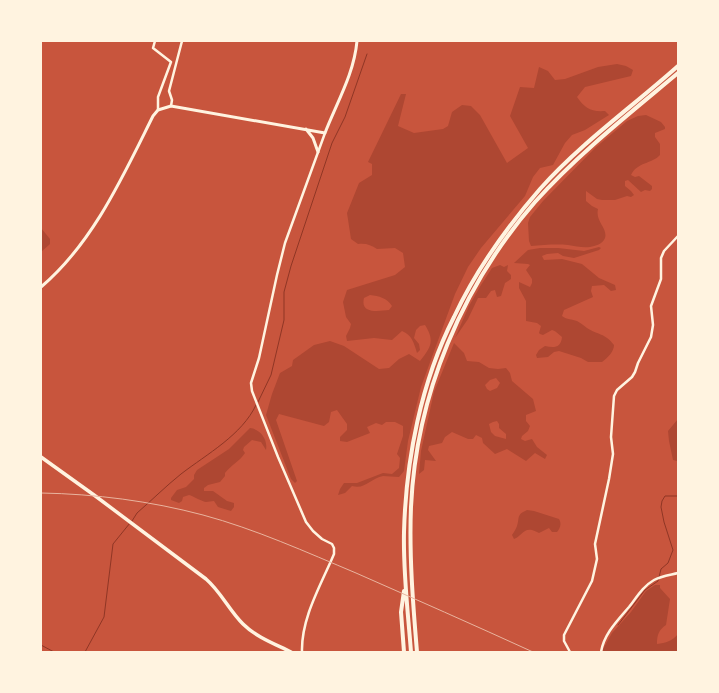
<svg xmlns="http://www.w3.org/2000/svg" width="719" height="693" font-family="'Playfair Display',serif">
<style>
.green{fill:#ae4732;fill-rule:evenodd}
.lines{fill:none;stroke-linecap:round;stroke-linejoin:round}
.stream{stroke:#8f3625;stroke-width:1}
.minor{stroke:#fff3e0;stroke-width:2.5}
.tertiary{stroke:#fff3e0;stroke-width:3}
.secondary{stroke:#fff3e0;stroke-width:3.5}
.trunk{stroke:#fff3e0;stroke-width:4}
.rail{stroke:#e9b49f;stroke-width:1}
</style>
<rect width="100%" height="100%" fill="#c8553d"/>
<path class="green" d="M617 64 626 66 633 70 631 76 585 87 577 97C585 108 590 112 605 111L609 115 585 130 572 135 565 143 553 165 540 168 533 177 525 196 481 248 468 267 455 294 421 387 408 441 404 471 399 477C393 477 388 476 383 476 371 478 365 490 352 486L345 493 338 495 340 489 344 483H357L383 473 392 474 399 468 400 458 397 454 403 436V426L395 422H386L382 425 376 423 367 427 370 433 347 442 340 441V437L347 430V424L337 410 331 412 329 422 324 426 279 414 276 420 297 481 295 483 291 479 266 415 272 394 280 373 292 366 293 360 314 345 330 341 344 346 379 369 389 368 399 359 409 354 420 361C431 347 435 341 425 325L420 326 416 330 414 338 419 344 420 350 417 353C414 343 412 335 402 331L392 340 374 338 347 341 346 336 350 328 351 324 346 317 343 302 347 290 395 275 405 267 403 253 395 248 377 249C371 245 366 243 358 244L351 239 347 213 359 183 372 175V164L368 162 401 94H406L398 126 414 133 443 129 448 126 452 112 462 105 471 106 480 115 507 163 528 148 510 116 520 87 534 88 539 67 548 71 555 80 565 79 598 67ZM370 295C379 296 387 298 392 306L389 310C378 311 360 314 364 298Z
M646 115 661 122 665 127V129L655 133V137L660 144V155C652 164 637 162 631 175L635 177 639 176 652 186V189L650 191 645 190 641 192 628 180 625 181V186L631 191 634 195 631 197 627 196 615 200H602L597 199 586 191V201L592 206 598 209C595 222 608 228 605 238 603 244 595 246 590 247 583 248 575 246 568 245 556 244 543 245 531 246L529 241 528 223 530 217 543 201 595 148 627 121 638 116Z
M41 228 50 239V244L41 252Z
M599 247 601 248 599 250 574 258 563 256 558 253 547 254 542 256 544 260 562 259 582 264 599 278 615 285 616 290 611 291 604 285 592 286 591 291 593 297 564 310 562 316C567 320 572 319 577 321 581 323 584 326 587 328 598 335 605 333 614 345 614 352 607 358 602 362H588L581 358 559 351 554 352 548 357 537 358 536 355 539 350 545 346C554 348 561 348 562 337 558 334 556 331 552 330L543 335 540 334 539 333 541 326 537 323 526 321V301L519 288V282L530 287 532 283V279L526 270 530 265 528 264 514 263 528 250 540 248H558L584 251Z
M500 265 504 267 508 265 507 271 511 275V279L505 283 501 296 497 297 495 290 491 291 486 298H478L468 319 455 338 469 306 481 285 492 268Z
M454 343 464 353 467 361 479 362 489 368 498 369 506 368 510 373 512 381 533 399 536 411 526 415V421L530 426 528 431 522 436 521 439 525 441 532 439 537 447 547 455 545 459 535 453 526 461 507 449 495 454 483 443 482 438 476 435 473 439H468L452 432 445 437 442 443 429 446 428 450 436 461 425 460 424 470 419 474 421 451 434 392ZM496 378 500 383 497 388 490 391 487 389 485 385 490 380ZM497 421 499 424V428L506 434V439L495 436 491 432 489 424 493 422Z
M678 419V460L677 461 673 460 669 441 668 431Z
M250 428C260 429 268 439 266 450L261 442 252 440 244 447 243 450 245 453C240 461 231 465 225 473V476L220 482 208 485 204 488V491H213L227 501 234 503V507L231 511 218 507 214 501C211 501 209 502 206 502 203 502 193 496 189 495L183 497 182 501 179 503 171 500V498L177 490 186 487 194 479V475L197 470 229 449Z
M527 510 534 511 559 519C562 524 560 528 557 532H552L549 528 539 533C537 532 535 531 532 530 523 528 521 537 514 539L512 535C514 532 516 529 517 526 520 517 516 515 527 510Z
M655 585H660V588L670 599 666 625C659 630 657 634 657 644 666 643 672 641 678 634V652H603V649L612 633 631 612 646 591Z"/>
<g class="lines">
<path class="stream" d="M258 402 271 375 284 320V292L291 266 332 143 345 117 367 54
M132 521 137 513C152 500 166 486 181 474 207 454 242 435 256 405
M618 625 645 590 658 581 661 569 668 563 673 550 664 522 661 507 662 501 665 496H678
M41 645 54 652
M85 652 104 617 113 544 130 523"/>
<path class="minor" d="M155 41 153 48 171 62 158 97V110
M171 106 172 100 169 91 182 41
M302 652C301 618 321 585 334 554V548L332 544 322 539 313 531 306 522 278 457 252 391 251 383 259 358 277 275 285 243 325 133
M570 652 564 641V635L592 581 597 559 595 544 609 479 613 454 611 437 614 396 617 390 632 377 635 372 638 363 651 337 653 325 651 306 661 279V258L664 251 678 236
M601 652C604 634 617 621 629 607 637 597 642 587 654 580 661 576 670 575 678 573"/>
<path class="tertiary" d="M306 129 313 138 318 152
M41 287C93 243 123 176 153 116L158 110 171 106 325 133C337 102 354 74 357 41"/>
<path class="secondary" d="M41 457 94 495 206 579C221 592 229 610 243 624 256 637 275 644 291 652"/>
<path class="trunk" d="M404 591 401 612 404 652
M411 652C408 612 403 573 404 532 406 459 421 382 454 317 476 270 506 228 540 189 581 143 632 107 678 66
M417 652C413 604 409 555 411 507 416 395 462 286 535 202 578 154 629 114 678 73"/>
<path class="rail" d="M41 493C96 494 150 501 203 515 255 529 306 552 356 573 415 599 474 625 533 652"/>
</g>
<rect width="719" height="693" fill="none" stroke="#fff3e0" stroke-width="84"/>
</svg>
